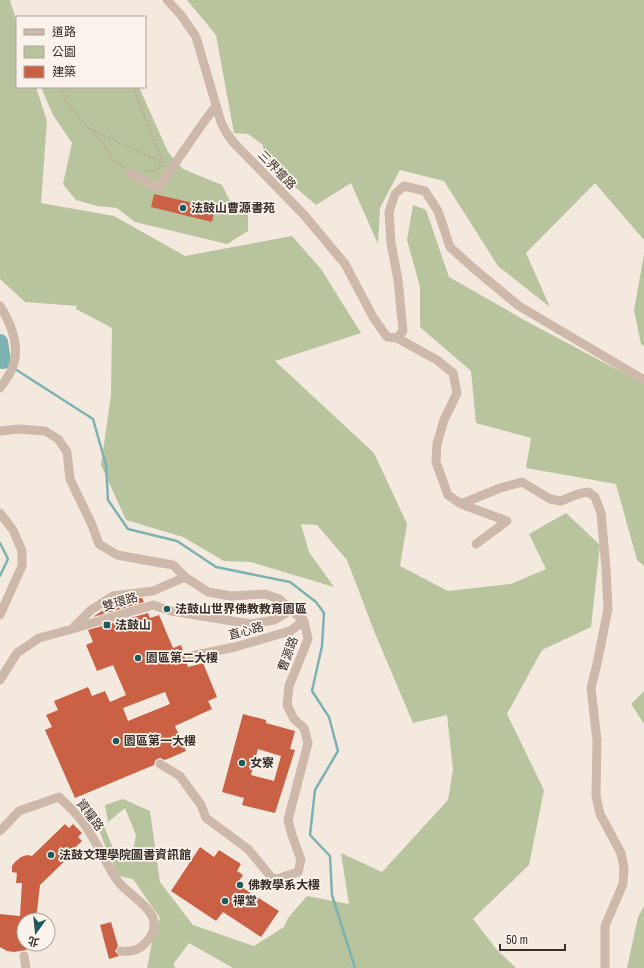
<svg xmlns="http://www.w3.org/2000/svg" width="644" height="968" font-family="'Archivo Narrow','Noto Sans TC',sans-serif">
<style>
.green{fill:#b8c49d}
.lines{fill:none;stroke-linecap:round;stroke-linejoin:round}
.stream{stroke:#7cb2b2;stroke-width:2.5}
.river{stroke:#7cb2b2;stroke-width:16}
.building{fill:#ca6145;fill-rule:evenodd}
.path{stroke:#b9a293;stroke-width:1.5;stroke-dasharray:2 2;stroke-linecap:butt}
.minor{stroke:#cdb8a9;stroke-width:9}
.poi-dot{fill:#1d5b5d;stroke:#fbf3eb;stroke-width:1.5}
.labels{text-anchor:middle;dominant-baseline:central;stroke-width:3.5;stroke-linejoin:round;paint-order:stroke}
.street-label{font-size:12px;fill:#392e29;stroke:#fbf3eb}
.poi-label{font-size:12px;font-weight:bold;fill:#392e29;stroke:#fbf3eb;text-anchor:start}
</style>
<rect width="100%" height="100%" fill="#f4e9de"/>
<path class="green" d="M0 0H10L17 23V87H36L47 121 41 203 114 216 185 256 292 236 321 269 361 333 275 361 374 453 407 524 400 566 448 591 511 584 546 569 529 534 566 513 600 545 591 627 542 650 507 714 544 790 529 865 473 919 497 950 516 968H233L189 943 174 963 175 968H147L153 937 160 918 133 879 119 876 107 851 92 811 99 814 115 853 133 851 136 835 125 808 108 822 105 805 123 799 150 811 160 882 193 925 254 946 284 927 288 918 307 896 349 904 341 853 382 872 448 800 453 769 447 715 413 723 374 631 347 560 317 525 301 524 309 552 334 587 251 562 224 561 183 537 126 520 101 465 111 395 112 328 76 309 77 306 25 302 0 279Z
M187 0H644V240L595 183 526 253 550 307 498 266 444 181 400 170 380 208 378 244 351 183 316 205 264 160 263 145 248 134 234 133 216 35Z
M41 87H139L168 152 183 169 222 185 229 199 248 215V231L227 244 135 222 117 208 97 206 76 200 63 184 72 143 53 115Z
M413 205 426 210 449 277 526 321 644 384V566L637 560 616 484 526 468 531 438 476 423 471 371 420 327V287L407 240Z
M644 254V346L641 344 634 310Z
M644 691V724L631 704Z
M644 906V968H627L638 917Z"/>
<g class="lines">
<path class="stream" d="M0 363 3 361 11 366
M15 369 93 419 106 465 108 500 128 529 177 541 216 567 290 582 316 602 324 613 322 646 312 691 329 717 338 751 315 790 310 835 330 856 332 895 355 968
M0 543 8 559 0 576"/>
<path class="river" d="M0 342 3 361"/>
</g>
<path class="building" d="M154 194 215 208 212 222 151 207Z
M142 598 144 602 93 617 115 602Z
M148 613 150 618 159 615 173 648 181 645 188 667 203 663 217 697 208 701 212 709 175 726 186 751 165 760 160 758 157 759 155 761 154 765 75 798 45 730 52 727 46 715 58 710 54 701 88 687 92 696 105 691 110 702 126 695 113 665 97 671 86 645 93 642 88 630ZM165 692 170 704 128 721 123 708Z
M243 714 266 720V723L295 731 290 749 295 750 275 813 242 805 244 798 222 792ZM258 749 281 756 274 781 251 775Z
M65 824 69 828 73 824 82 833 78 837 82 841 68 854 70 856 40 885 36 920H24V944H32L26 950 14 952 7 951 0 947V914L20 916 22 883H16L17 873 12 872V866L15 862 21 857 27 855 32 856Z
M200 847 214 857 219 850 241 864 237 871 243 875 237 884 279 911 261 937 223 912 216 921 171 891Z
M111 922 118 946 115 951 119 956 109 959 100 925Z"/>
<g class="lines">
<path class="path" d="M60 87 67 103 89 128 163 163
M133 87 163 163 162 167 156 170 146 171
M89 128 108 150 112 159 124 168"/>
<path class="minor" d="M167 0 181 15 196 37 221 122 226 132 234 143 305 216 345 264 373 317 387 337 397 338 437 360 453 373 457 393 444 420 437 444 436 462 448 495 461 504 500 488 522 482 550 499 561 501 578 494 588 492 595 497 601 513 606 568 608 609 597 664 591 688 597 741 596 796 600 814 621 853 624 868 623 884 605 926V968
M130 173 158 188C178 161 195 132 216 106
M0 306C12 325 21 347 12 369 9 376 4 382 0 388
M397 338 403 331 398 280 391 243 389 212 395 194 404 186 425 191 438 211 450 247 472 267 519 306 644 380
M0 431 18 429 45 431 58 439 67 452 70 479 92 525 99 544 117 555 173 565 185 577 208 592 231 596 265 594 279 599 304 621 308 639 289 686 287 705 294 719 304 728 308 743 288 820 292 835 301 860 298 872 277 879 272 878 248 849 206 818 201 805 180 776 160 764
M461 504 507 521 476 544
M0 513 13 530 22 551V566L0 615
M73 628 91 610 113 596 153 591 185 577
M191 656 235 647 290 631 304 621
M0 680 17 653 39 638 72 629 153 605 171 611 251 624 274 620 291 610
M0 831 19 811 59 797C65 803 72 809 78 816 94 835 103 859 117 880 128 897 170 913 148 940 140 950 133 952 121 951
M24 956 26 968"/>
</g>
<g class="poi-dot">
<circle cx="183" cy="208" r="4"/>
<circle cx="167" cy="609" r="4"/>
<rect x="103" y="621" width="8" height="8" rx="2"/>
<circle cx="138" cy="658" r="4"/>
<circle cx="116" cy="741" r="4"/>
<circle cx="242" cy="763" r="4"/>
<circle cx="51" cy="855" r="4"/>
<circle cx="240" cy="885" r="4"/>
<circle cx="225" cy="901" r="4"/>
</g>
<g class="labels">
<g class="street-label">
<text transform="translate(277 170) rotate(46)">三界壇路</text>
<text transform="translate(120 602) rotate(-17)">雙環路</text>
<text transform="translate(246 631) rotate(-15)">直心路</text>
<text transform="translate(288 654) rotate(-70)">曹源路</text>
<text transform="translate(90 815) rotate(53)">資糧路</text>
</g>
<g class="poi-label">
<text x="191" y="208">法鼓山曹源書苑</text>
<text x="175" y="609">法鼓山世界佛教教育園區</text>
<text x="115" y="625">法鼓山</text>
<text x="146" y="658">園區第二大樓</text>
<text x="124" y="741">園區第一大樓</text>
<text x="250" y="763">女寮</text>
<text x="59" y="855">法鼓文理學院圖書資訊館</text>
<text x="248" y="885">佛教學系大樓</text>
<text x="233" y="901">禪堂</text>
</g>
</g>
<rect x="16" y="16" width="130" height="72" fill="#fbf3eb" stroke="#ada49d"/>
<rect x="24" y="29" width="20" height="6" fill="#cdb8a9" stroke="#ada49d"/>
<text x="52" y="36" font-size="12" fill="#392e29">道路</text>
<rect x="24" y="46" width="20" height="12" fill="#b8c49d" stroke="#ada49d"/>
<text x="52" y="56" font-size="12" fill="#392e29">公園</text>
<rect x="24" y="66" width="20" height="12" fill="#ca6145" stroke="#ada49d"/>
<text x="52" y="76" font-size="12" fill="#392e29">建築</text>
<g transform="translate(36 932) rotate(195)"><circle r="19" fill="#fbf3eb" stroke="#ada49d"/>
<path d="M0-3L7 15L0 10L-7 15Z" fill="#1d5b5d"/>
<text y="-6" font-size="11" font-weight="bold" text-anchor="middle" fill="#392e29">北</text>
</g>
<path d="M500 944v6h65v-6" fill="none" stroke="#392e29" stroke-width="2"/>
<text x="506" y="944" font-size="12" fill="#392e29" stroke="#fbf3eb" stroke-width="3" paint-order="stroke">50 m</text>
</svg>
